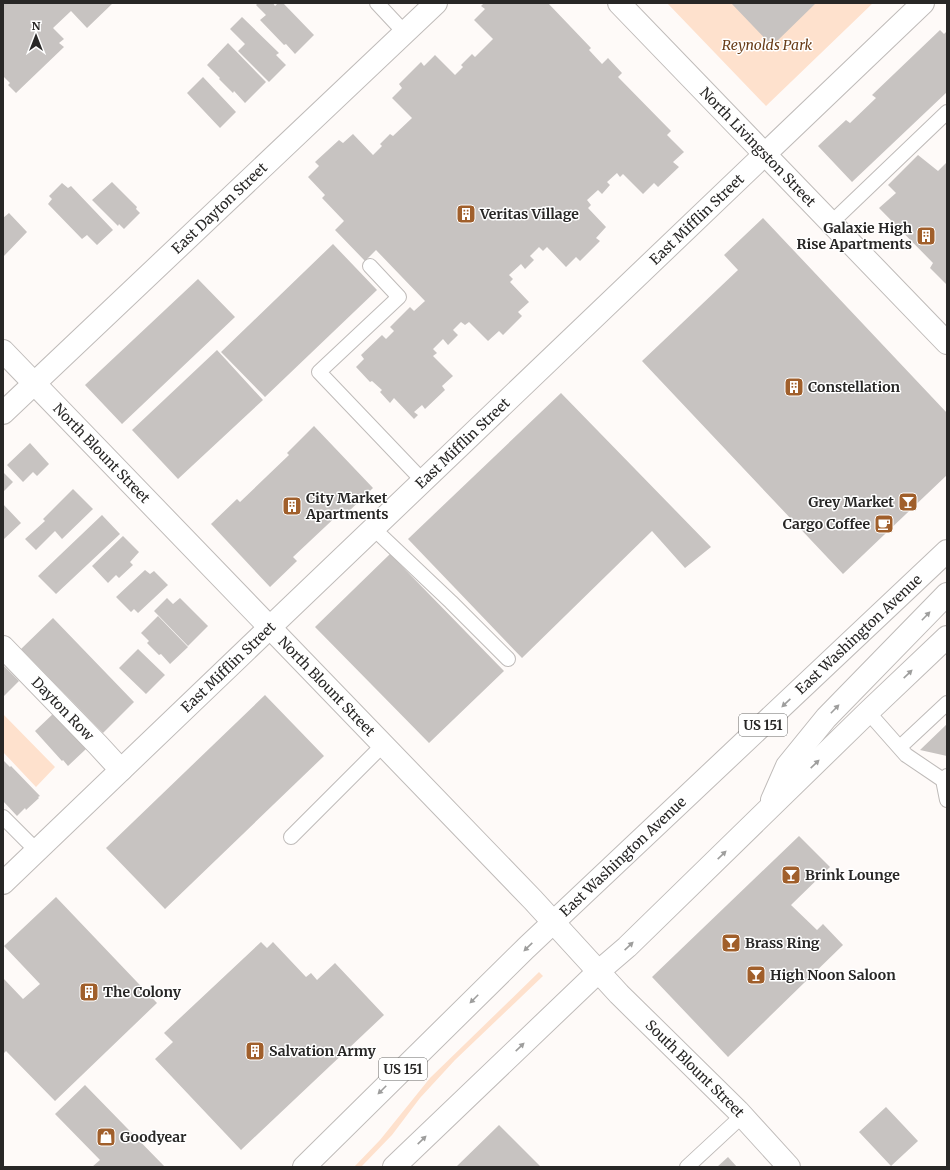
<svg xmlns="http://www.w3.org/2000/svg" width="950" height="1170" font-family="Merriweather,serif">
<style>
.green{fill:#fee1cd}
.building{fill:#c7c3c1}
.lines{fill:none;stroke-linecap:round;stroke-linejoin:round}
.service-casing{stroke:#bfbbb9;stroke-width:16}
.minor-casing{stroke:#bfbbb9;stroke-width:24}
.primary-casing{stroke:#bfbbb9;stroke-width:24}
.service{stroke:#fff;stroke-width:14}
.minor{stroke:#fff;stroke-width:22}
.primary{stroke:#fff;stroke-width:22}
.oneway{fill:#9e9e9d}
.labels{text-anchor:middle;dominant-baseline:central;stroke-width:3;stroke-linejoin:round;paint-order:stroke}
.shield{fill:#fff;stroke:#686867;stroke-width:1}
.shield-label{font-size:13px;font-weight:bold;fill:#282726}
.park-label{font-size:14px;font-style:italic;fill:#693c18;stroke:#fff}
.street-label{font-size:14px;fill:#282726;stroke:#fff}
.poi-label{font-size:14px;font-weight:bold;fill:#282726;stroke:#fff;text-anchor:start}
</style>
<rect width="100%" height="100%" fill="#fefaf8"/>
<path class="green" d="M667 3H873L766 106Z
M3 714 55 767 36 787 3 752Z
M539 972 543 976 455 1060 420 1098 392 1135 361 1167H354L380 1140 430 1078Z"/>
<path class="building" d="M3 3H113L87 28 71 11 53 28 64 39 59 43 64 47 16 93 8 85 10 83 3 76Z
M258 3H273L275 6 278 3H283L314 35 295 54 286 44 284 45 260 20 266 15 256 5Z
M484 3H548L591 48 589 50 602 64 608 58 622 73 618 77 671 131 667 135 684 152 673 162 679 167 658 187 654 183 643 194 623 174 620 177 617 173 607 182 610 185 602 194 598 190 587 200 591 205 588 208 606 227 596 238 600 241 580 261 576 257 566 267 547 247 543 251 539 247 530 256 534 260 525 269 521 264 509 275 513 279 510 282 529 302 518 312 522 316 503 335 499 331 488 341 469 322 465 325 461 322 453 330 458 335 448 345 443 339 433 349 437 353 433 356 453 376 442 386 445 390 425 409 422 405 414 412 418 415 414 419 394 398 390 403 380 392 382 390 372 381 370 382 356 367 364 359 361 355 382 335 386 339 394 331 390 327 410 307 414 311 425 301 376 250 365 261 335 230 344 221 322 198 325 195 308 177 319 166 315 162 339 140 343 143 353 134 373 155 382 146 380 144 390 134 393 136 412 118 392 98 402 88 399 84 421 62 424 66 435 55 455 75 463 67 461 65 472 54 475 57 493 39 474 20 485 9 481 6Z
M731 3H816L772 46Z
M242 17 279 53 276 55 286 65 269 82 238 51 245 44 230 29Z
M940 30 944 34 947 31V92L852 182 818 146 846 120 850 123 876 98 872 95Z
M228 43 266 82 245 103 234 91 233 93 219 79 220 78 207 65Z
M203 77 236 112 220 128 187 93Z
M918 155 938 171 947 162V285L930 268 933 263 879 208 896 193 888 185Z
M112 182 137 207 136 209 140 213 124 229 119 224 118 226 92 200Z
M62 183 68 188 71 186 113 230 97 245 87 235 82 239 48 204 52 199 49 196Z
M9 213 27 232 3 257V218Z
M763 218 947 413V475L843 574 642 361 738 270 724 255Z
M333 244 377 290 265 397 221 352Z
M198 279 235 317 122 424 85 385Z
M217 350 263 400 178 479 132 430Z
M561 393 711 547 685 568 652 531 522 658 408 539Z
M314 426 373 488 346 514 342 511 293 557 297 561 270 587 211 524 237 499 240 502 289 455 287 453Z
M30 443 49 464 37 476 33 472 23 482 7 465Z
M3 472 13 482 3 492Z
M73 489 93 509 62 539 55 531 36 550 25 539 45 521 43 519Z
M3 504 21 523 3 540Z
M102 515 120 534 56 594 38 576Z
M123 536 139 552 130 562 133 565 119 578 116 575 108 583 92 566Z
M390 554 504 671 429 743 315 627Z
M145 570 150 574 154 571 168 585 138 613 134 609 131 612 116 597Z
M167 598 173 604 180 598 208 626 188 646 154 611Z
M158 616 188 647 170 664 161 654 159 655 147 643 149 641 141 633Z
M53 618 134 702 103 733 21 649Z
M138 649 165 675 146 694 119 668Z
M3 665 19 681 3 697Z
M265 695 324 756 165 909 106 848Z
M55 712 86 749 68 766 63 760 62 761 35 731Z
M947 724V756L920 750Z
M3 760 10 767 11 766 40 796 38 797 39 798 26 810 25 808 17 816 3 801Z
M799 836 830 867 791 905 817 930 823 924 843 945 728 1057 652 977Z
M56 897 157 1003 55 1101 6 1051 3 1054V978L23 999 40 984 4 946Z
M261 942 267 948 273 942 306 977 311 973 317 980 335 963 384 1015 241 1150 155 1059 173 1042 164 1033Z
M85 1085 165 1167H92L100 1160 55 1114Z
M886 1107 918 1141 891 1166 859 1132Z
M499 1125 541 1167H456Z
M728 1157 737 1167H717Z"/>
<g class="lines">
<g class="service-casing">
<path id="service" d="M377 3 405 33
M831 223 947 112
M370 266 399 297 319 372 423 481
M373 528 451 602 508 659
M868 712 906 755 943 780 947 776
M900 747 947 703
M943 780 947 800
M3 817 37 851
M291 837 383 745
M687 1167 742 1116"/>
</g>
<g class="minor-casing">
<g id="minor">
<path id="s1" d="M619 3 947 343"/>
<path id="s2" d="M3 351 533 900 619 994 738 1111 789 1167"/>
<path id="s3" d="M3 413 436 3"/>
<path id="s4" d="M3 647 98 745 121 770"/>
<path id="s5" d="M3 883 288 610 923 3"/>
</g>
</g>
<g class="primary-casing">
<g id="primary">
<path d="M772 800 787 766 826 718 947 594"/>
<path id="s6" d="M304 1167 526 948 947 551"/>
<path d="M394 1167 599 971 627 947 868 712 947 637"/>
</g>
</g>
<use href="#service" class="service"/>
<use href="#minor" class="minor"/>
<use href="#primary" class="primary"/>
</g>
<defs><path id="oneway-solid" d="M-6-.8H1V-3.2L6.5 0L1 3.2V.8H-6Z"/></defs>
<g class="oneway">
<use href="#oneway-solid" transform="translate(926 616) rotate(-46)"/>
<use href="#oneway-solid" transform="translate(908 674) rotate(-44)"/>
<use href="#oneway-solid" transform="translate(786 703) rotate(137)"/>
<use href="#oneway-solid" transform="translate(835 709) rotate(-46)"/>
<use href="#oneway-solid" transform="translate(815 764) rotate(-44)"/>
<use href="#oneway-solid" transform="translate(722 855) rotate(-44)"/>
<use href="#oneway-solid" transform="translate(629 946) rotate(-43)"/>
<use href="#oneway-solid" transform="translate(528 947) rotate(136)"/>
<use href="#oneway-solid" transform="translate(474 999) rotate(135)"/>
<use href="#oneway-solid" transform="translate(520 1047) rotate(-44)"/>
<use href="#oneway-solid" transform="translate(382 1090) rotate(135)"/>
<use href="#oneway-solid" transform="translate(422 1140) rotate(-44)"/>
</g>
<defs>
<g id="building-square" transform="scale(1)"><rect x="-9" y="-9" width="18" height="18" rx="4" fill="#a05f2b" stroke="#fff"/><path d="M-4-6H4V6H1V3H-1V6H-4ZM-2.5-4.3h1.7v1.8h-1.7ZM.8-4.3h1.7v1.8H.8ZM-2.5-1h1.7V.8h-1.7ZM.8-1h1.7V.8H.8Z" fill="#fff"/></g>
<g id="bar-square" transform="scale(1)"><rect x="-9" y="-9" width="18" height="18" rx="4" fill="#a05f2b" stroke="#fff"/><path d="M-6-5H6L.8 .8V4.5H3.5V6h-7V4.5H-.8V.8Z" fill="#fff"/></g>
<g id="cafe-square" transform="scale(1)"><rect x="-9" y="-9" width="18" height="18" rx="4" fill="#a05f2b" stroke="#fff"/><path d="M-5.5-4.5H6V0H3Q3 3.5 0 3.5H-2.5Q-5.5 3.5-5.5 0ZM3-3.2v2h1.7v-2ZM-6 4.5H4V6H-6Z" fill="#fff"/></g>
<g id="shop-square" transform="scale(1)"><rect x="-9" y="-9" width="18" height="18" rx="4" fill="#a05f2b" stroke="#fff"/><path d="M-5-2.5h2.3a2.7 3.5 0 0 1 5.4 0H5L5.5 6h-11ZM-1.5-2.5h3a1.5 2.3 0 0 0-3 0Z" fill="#fff"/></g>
</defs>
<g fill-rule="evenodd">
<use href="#building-square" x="466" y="214"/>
<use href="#building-square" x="926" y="236"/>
<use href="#building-square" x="794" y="387"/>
<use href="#bar-square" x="908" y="502"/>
<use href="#building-square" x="292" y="506"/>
<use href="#cafe-square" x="884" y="524"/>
<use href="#bar-square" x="791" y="875"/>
<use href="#bar-square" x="731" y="943"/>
<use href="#bar-square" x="756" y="975"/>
<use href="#building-square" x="89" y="992"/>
<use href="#building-square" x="255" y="1051"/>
<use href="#shop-square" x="106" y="1137"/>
</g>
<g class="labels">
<g class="shield">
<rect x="739" y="714" width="48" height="22" rx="3"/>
<rect x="379" y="1058" width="48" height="22" rx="3"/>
</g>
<g class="shield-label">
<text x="763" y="725">US 151</text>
<text x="403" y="1069">US 151</text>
</g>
<g class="park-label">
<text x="767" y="45">Reynolds Park</text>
</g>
<g class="street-label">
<text stroke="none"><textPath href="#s1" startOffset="200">North Livingston Street</textPath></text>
<text stroke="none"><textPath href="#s3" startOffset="298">East Dayton Street</textPath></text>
<text stroke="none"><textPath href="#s5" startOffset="960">East Mifflin Street</textPath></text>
<text stroke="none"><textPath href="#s5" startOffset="636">East Mifflin Street</textPath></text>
<text stroke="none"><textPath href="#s2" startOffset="142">North Blount Street</textPath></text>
<text stroke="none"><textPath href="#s6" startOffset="769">East Washington Avenue</textPath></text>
<text stroke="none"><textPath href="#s5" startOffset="312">East Mifflin Street</textPath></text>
<text stroke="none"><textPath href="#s2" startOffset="466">North Blount Street</textPath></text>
<text stroke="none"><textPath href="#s4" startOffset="86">Dayton Row</textPath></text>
<text stroke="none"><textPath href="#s6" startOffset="445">East Washington Avenue</textPath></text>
<text stroke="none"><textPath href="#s2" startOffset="997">South Blount Street</textPath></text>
</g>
<g class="poi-label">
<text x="480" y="214">Veritas Village</text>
<text x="912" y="228" text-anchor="end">Galaxie High<tspan x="912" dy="16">Rise Apartments</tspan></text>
<text x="808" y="387">Constellation</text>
<text x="306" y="498">City Market<tspan x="306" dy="16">Apartments</tspan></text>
<text x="894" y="502" text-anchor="end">Grey Market</text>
<text x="870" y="524" text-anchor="end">Cargo Coffee</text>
<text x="805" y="875">Brink Lounge</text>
<text x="745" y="943">Brass Ring</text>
<text x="770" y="975">High Noon Saloon</text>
<text x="103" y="992">The Colony</text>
<text x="269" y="1051">Salvation Army</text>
<text x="120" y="1137">Goodyear</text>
</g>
</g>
<rect width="950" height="1170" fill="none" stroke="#282726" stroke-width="8"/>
<g transform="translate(36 36)" stroke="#ffffff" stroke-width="3" paint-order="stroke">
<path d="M0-3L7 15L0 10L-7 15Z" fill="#282726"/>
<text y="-6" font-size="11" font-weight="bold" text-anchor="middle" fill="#282726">N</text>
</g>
</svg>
